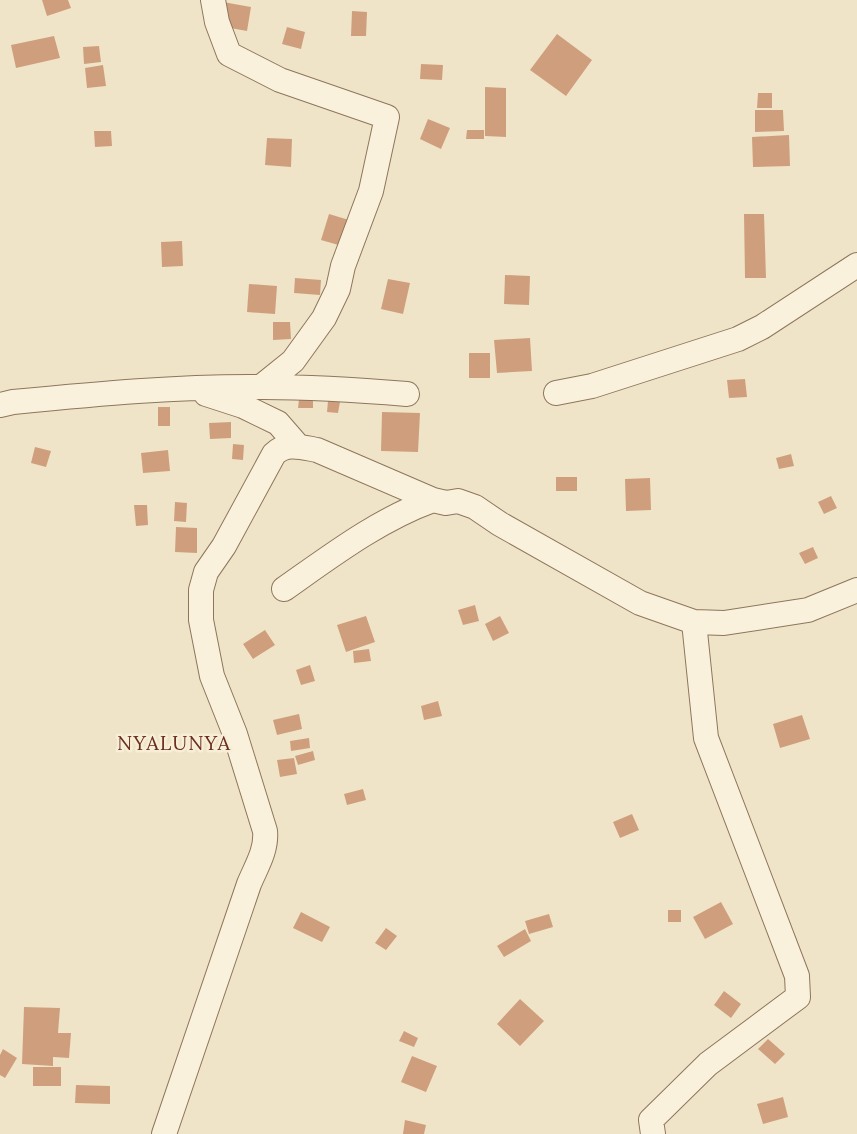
<svg xmlns="http://www.w3.org/2000/svg" width="857" height="1134" font-family="Lora,serif">
<style>
.building{fill:#cf9f7d}
.lines{fill:none;stroke-linecap:round;stroke-linejoin:round}
.minor-casing{stroke:#8d765c;stroke-width:26}
.minor{stroke:#faf1dc;stroke-width:24}
.labels{text-anchor:middle;dominant-baseline:central;stroke-width:5;stroke-linejoin:round;paint-order:stroke}
.quarter-label{font-size:20px;letter-spacing:1px;fill:#6b2e1e;stroke:#f7eed8}
</style>
<rect width="100%" height="100%" fill="#f0e4c8"/>
<path class="building" d="M42 0H68L71 8 47 16Z
M223 2 251 7 247 31 219 26Z
M352 11 367 12 366 36H351Z
M287 27 305 32 301 49 282 44Z
M557 34 592 60 566 96 530 70Z
M54 36 60 58 16 68 11 45Z
M99 46 101 62 84 64 83 47Z
M421 64 443 65 442 80 420 79Z
M103 65 106 86 87 88 85 68Z
M485 87 506 88V137L485 136Z
M758 93H772V108H757Z
M755 110H783L784 131 755 132Z
M428 119 450 128 441 149 420 139Z
M467 130H484V139H466Z
M94 131H111L112 146 95 147Z
M789 135 790 166 753 167 752 137Z
M267 138 292 139 291 167 265 165Z
M329 214 349 220 342 246 321 240Z
M744 214H764L766 278H745Z
M182 241 183 266 162 267 161 242Z
M505 275 530 276 529 305 504 304Z
M295 278 321 280 320 295 294 293Z
M388 279 410 283 403 314 381 309Z
M249 284 277 286 275 314 247 312Z
M273 322H290L291 339 273 340Z
M530 338 532 371 497 373 494 340Z
M469 353H490V378H469Z
M745 379 747 397 729 398 727 380Z
M299 399H313V408H298Z
M328 401 340 402 338 413 327 412Z
M158 407H170V426H158Z
M382 412 420 413 418 452 381 451Z
M231 422V438L210 439 209 423Z
M233 444 244 445 243 460 232 459Z
M35 447 51 451 46 467 31 463Z
M168 450 170 471 143 473 141 453Z
M791 454 794 466 779 469 776 458Z
M556 477H577V491H556Z
M650 478 651 510 626 511 625 479Z
M831 496 837 508 824 514 818 502Z
M175 502 187 503 186 522 174 521Z
M134 505H147L148 525 136 526Z
M176 527 197 528V553L175 552Z
M813 547 818 558 805 564 799 553Z
M475 605 479 621 463 625 458 610Z
M366 616 375 642 346 652 337 625Z
M500 616 509 633 493 641 485 624Z
M265 630 275 645 253 659 243 644Z
M369 649 371 661 354 663 353 651Z
M310 665 315 681 301 685 296 670Z
M438 701 442 716 424 720 421 706Z
M299 714 302 729 277 735 273 720Z
M802 715 810 739 780 748 773 724Z
M309 738 310 748 291 751 290 741Z
M313 751 315 760 298 765 295 756Z
M294 758 297 774 280 777 277 760Z
M363 789 366 800 347 805 344 794Z
M632 814 639 830 620 838 613 822Z
M721 902 733 924 705 939 693 917Z
M668 910H681V922H668Z
M301 912 330 927 322 942 293 928Z
M549 914 553 927 529 934 525 921Z
M386 928 397 936 386 950 375 943Z
M525 929 531 941 504 957 497 946Z
M724 991 741 1004 731 1018 714 1005Z
M520 999 544 1021 520 1046 497 1024Z
M24 1007 60 1008 58 1033H71L69 1058 53 1057V1066L22 1064Z
M404 1031 418 1038 414 1047 399 1041Z
M768 1039 785 1054 775 1064 758 1049Z
M3 1049 17 1058 5 1078 0 1075V1055Z
M412 1056 437 1066 426 1092 401 1082Z
M33 1067H61V1086H33Z
M76 1085 110 1086V1104L75 1103Z
M783 1097 788 1117 763 1124 757 1104Z
M405 1120 426 1125 424 1134H403Z"/>
<g class="lines">
<g class="minor-casing">
<path id="minor" d="M213 0 217 22 229 54 280 80 387 117 371 191 343 266 338 289 324 318 293 361 262 386
M556 393 592 386 738 339 762 327 857 265
M206 394 243 406 278 423 298 446
M0 405 13 402C96 394 179 386 263 387 311 387 359 390 407 394
M284 589C331 556 378 520 433 500
M164 1134 249 884C256 867 267 850 265 831L235 734 212 676 201 620V590L206 572 224 546 274 454C286 442 301 447 317 450L433 500 446 503 458 501 475 507 500 524 640 603 694 622 724 623 808 610 857 590
M653 1134 651 1120 708 1064 798 997 797 976 706 738 694 622"/>
</g>
<use href="#minor" class="minor"/>
</g>
<g class="labels">
<g class="quarter-label">
<text x="174" y="742">NYALUNYA</text>
</g>
</g>
</svg>
